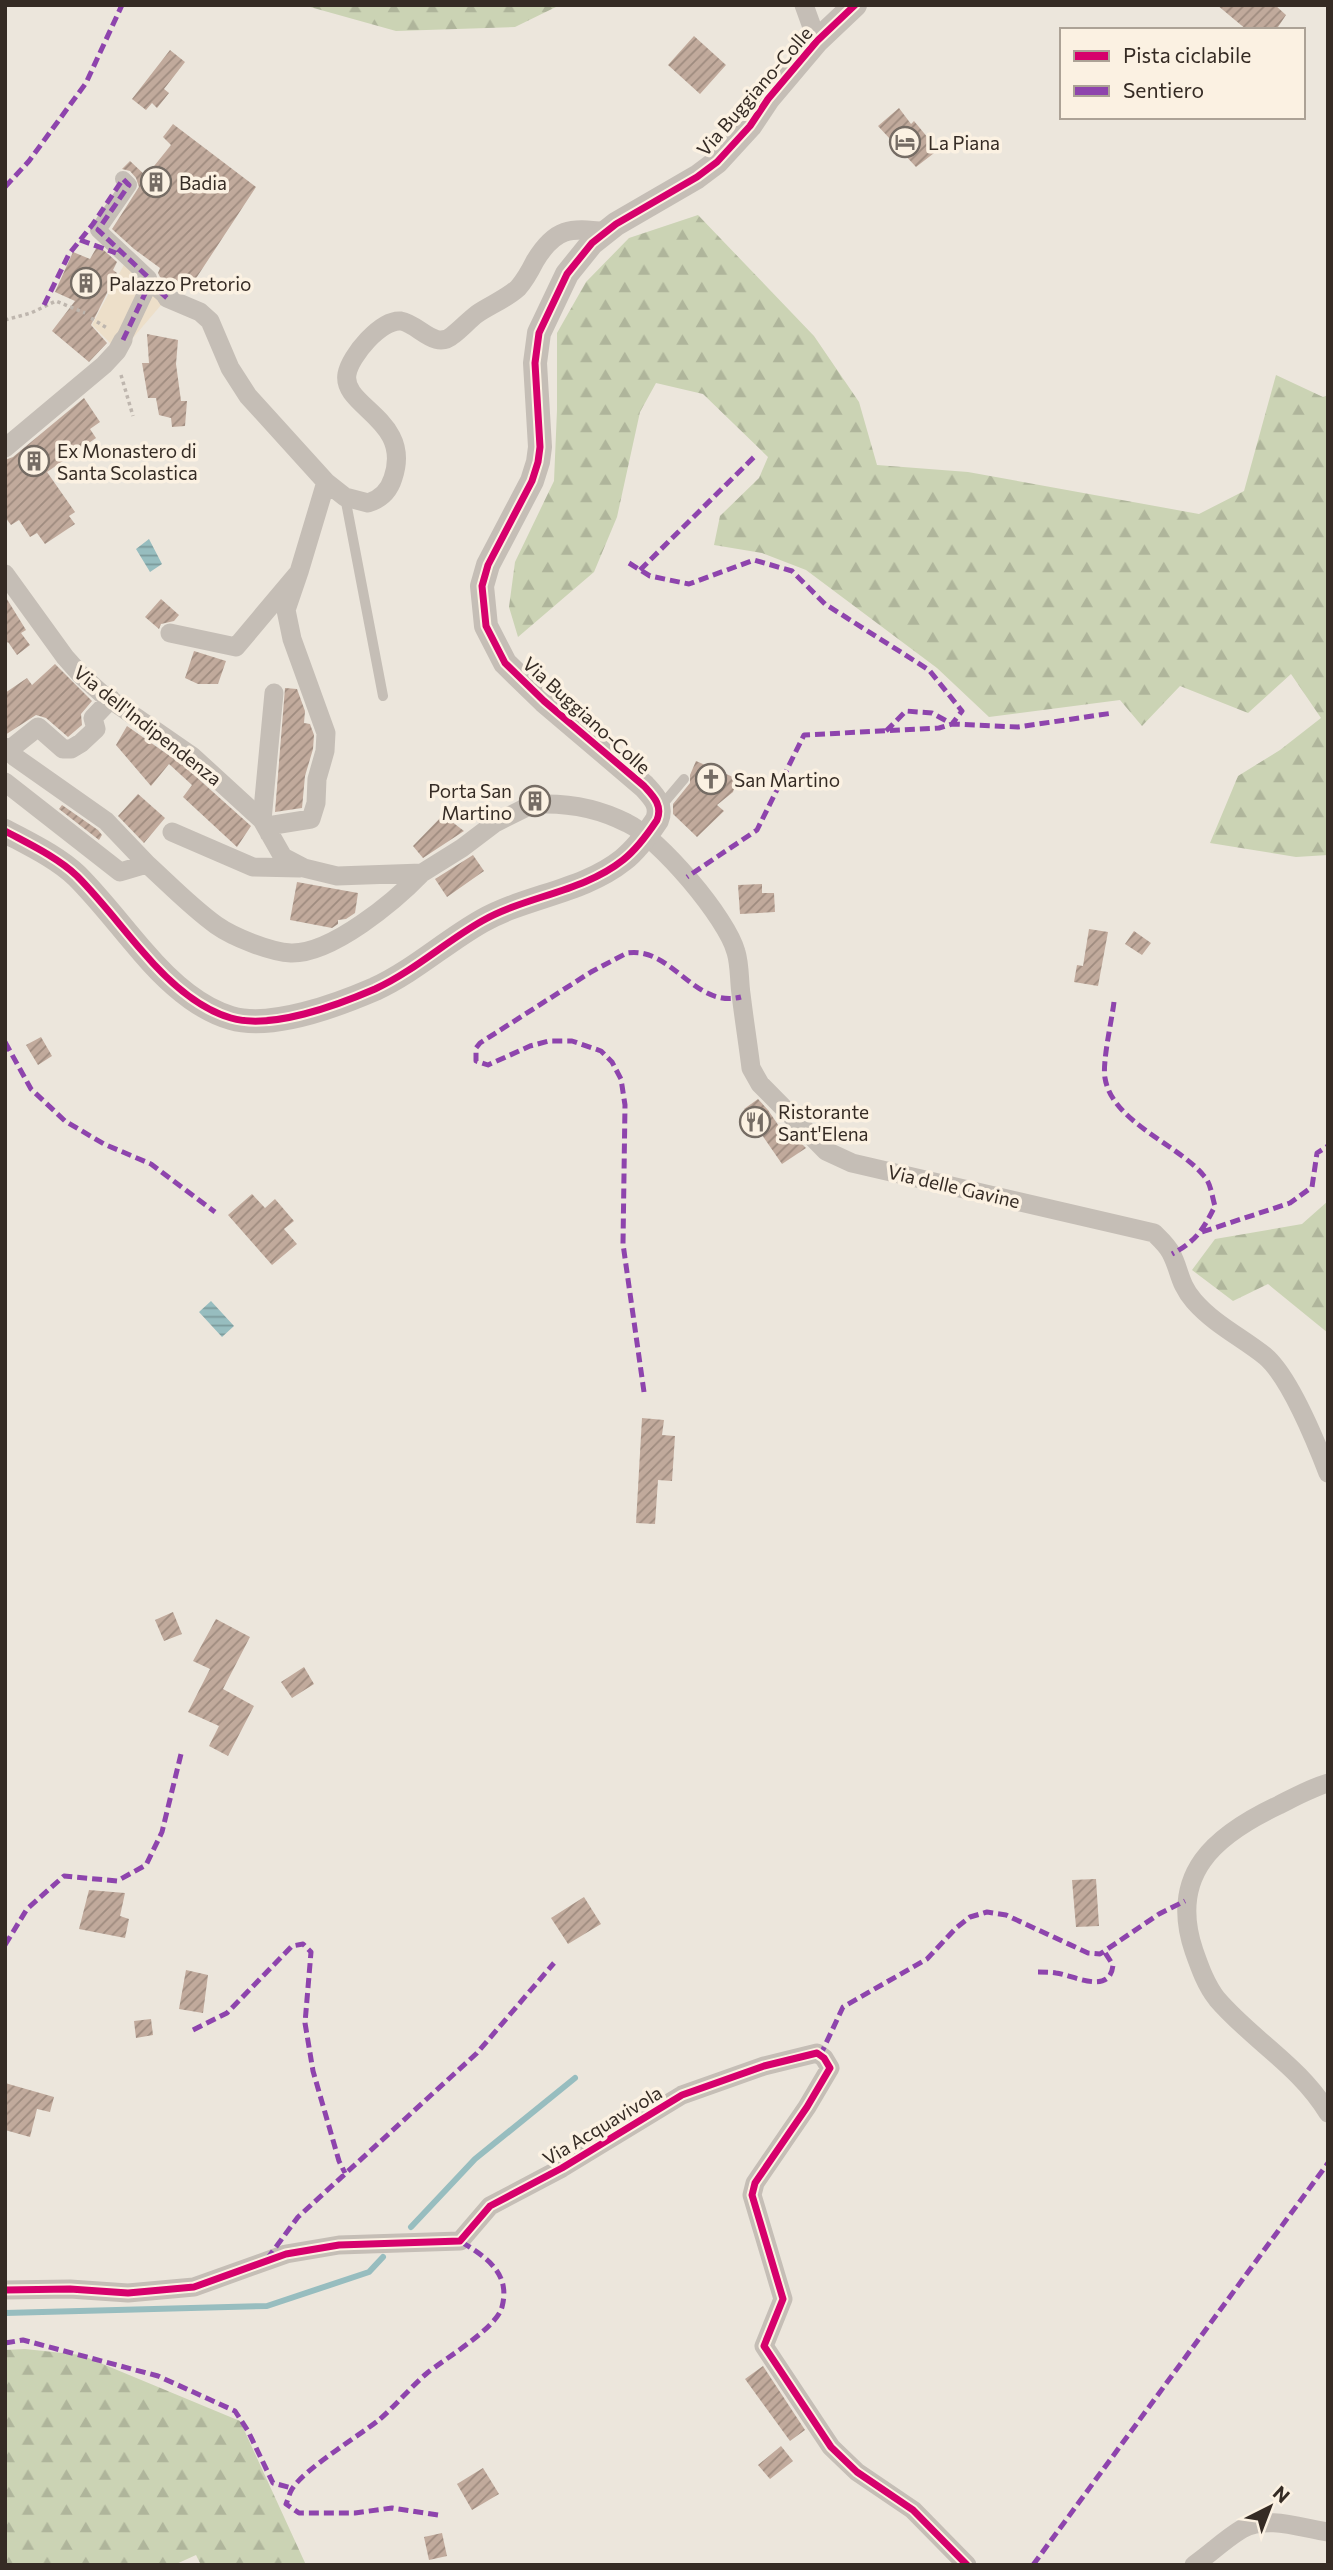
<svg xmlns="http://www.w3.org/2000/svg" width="1333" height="2570" font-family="Commissioner,sans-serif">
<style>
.forest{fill:url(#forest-firs)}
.plaza{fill:#eddfc9}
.water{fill:url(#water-rules)}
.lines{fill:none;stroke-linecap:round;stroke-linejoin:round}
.stream{stroke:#97bdbf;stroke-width:6}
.building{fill:url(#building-hatch)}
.path{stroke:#beb6ae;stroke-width:3.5;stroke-dasharray:3.5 3.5;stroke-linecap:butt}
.service{stroke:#c5beb6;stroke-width:10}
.pedestrian{stroke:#c5beb6;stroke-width:16}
.minor{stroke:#c5beb6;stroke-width:19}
.tertiary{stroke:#c5beb6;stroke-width:24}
.quiet{stroke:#8e44ad;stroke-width:5;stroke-dasharray:10 5;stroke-linecap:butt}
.cycleway-casing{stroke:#fbf1e2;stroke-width:11}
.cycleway{stroke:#d6006c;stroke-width:7}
.labels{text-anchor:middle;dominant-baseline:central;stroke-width:7;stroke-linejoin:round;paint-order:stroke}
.street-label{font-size:19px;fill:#352b24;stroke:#fbf1e2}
.poi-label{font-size:19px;fill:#352b24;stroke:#fbf1e2;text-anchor:start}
</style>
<defs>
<pattern id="forest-firs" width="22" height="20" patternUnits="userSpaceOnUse" patternTransform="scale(1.75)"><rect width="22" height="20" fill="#cbd3b4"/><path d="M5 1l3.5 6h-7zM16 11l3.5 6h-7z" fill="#afb59b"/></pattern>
<pattern id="water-rules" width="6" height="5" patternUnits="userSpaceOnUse" patternTransform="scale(1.75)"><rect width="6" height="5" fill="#97bdbf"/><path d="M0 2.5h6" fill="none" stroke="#7c9a9b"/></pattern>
<pattern id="building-hatch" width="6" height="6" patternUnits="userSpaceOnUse" patternTransform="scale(1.75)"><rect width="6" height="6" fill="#c1aa9c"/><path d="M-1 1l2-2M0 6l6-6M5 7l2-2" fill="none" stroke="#9e8b7f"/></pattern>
</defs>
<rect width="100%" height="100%" fill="#ece6dc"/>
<path class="forest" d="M303 5H560L515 27 396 31Z
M698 215 814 336 859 402 877 465 968 472 1199 514 1244 491 1276 375 1323 397 1328 395V855L1296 857 1210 843 1238 776 1280 750 1321 718 1291 674 1248 713 1180 686 1142 726 1120 700 989 717 937 668 806 570 762 553 714 545 720 516 759 478 768 457 703 394 656 383 640 412 617 517 594 572 518 637 509 607 515 562 554 481 557 410V333L586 282 629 238Z
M1328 1201V1333L1268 1284 1233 1301 1192 1270 1215 1239 1302 1224Z
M25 2349 81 2355 240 2421 306 2565H201L196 2555 174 2565H5V2350Z"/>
<path class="plaza" d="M127 259 167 298 120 353 92 325Z"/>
<path class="water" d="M149 539 162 564 150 572 136 549Z
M211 1301 234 1326 222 1337 199 1312Z"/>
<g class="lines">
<path class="stream" d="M411 2227 475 2159 575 2078
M5 2313 267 2306 369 2272 383 2257"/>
</g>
<path class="building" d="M1217 5H1275L1286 15 1276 30H1247Z
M694 36 726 65 700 94 668 65Z
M170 50 185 62 164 89 169 93 157 108 152 103 146 110 132 99Z
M899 108 911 124 914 121 938 150 916 167 878 126Z
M173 124 256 187 189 289 175 279 170 286 160 277 158 273 160 268 134 249 112 229 139 187 136 178 130 171 122 169 130 161 146 176 171 145 163 137Z
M98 245 117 262 113 270 117 273 91 325 107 343 89 362 52 331 75 301 55 292 73 252 90 259Z
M147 334 178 340 176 364 181 401H187L185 426 172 427 171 418 159 415 156 398H148L142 363H149Z
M84 398 100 422 90 429 96 438 47 472 75 512 69 516 75 524 45 544 37 533 30 537 19 520 11 525 5 517V460L13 457Z
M5 596 26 630 21 633 30 645 17 655 8 642 5 644Z
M161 599 179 615 174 621 161 624 159 629 145 617Z
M194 651 226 661 218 684H198L185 678Z
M55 664 92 701 81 714 82 725 68 737 46 718 36 715 5 735V693L27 678 32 685Z
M285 688 297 689 305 711 304 723 310 724 314 735 313 749 305 776 302 808 275 812Z
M127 726 184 766 251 826 237 847 183 797 192 785 169 764 151 786 116 745Z
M696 761 733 777 735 786 733 792 717 805 724 811 697 837 673 814V804L690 783V775Z
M138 794 165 818 144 843 118 816Z
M62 805 98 830 102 835 99 840 59 809Z
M443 815 464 831 423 858 413 846Z
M473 855 484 871 447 897 435 879Z
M297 882 358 893 355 913 346 919 338 920V924L332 928 290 920Z
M762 884V893H774L775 912 740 914 738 885Z
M1089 929 1108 932 1098 986 1074 982 1077 965 1083 966Z
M1134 931 1151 943 1142 955 1125 944Z
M41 1037 52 1056 38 1065 26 1045Z
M758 1099 768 1110 789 1141 795 1137 806 1148 782 1164 744 1109Z
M252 1194 265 1208 275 1199 294 1221 284 1229 297 1244 272 1265 228 1215Z
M642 1418 664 1420 662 1435 675 1436 672 1481 658 1480 655 1524 636 1523Z
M173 1612 182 1634 164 1641 155 1620Z
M216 1619 250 1637 223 1689 254 1706 228 1756 209 1746 219 1726 188 1712 210 1669 193 1661Z
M304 1667 314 1684 292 1698 281 1682Z
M1096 1879 1099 1926 1076 1927 1072 1880Z
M89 1890 125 1893 120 1916 129 1919 125 1938 79 1929Z
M584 1897 601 1924 568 1944 551 1918Z
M186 1970 208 1975 203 2013 179 2009Z
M151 2019 153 2035 136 2038 134 2021Z
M5 2083 54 2097 50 2112 37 2109 30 2137 5 2130Z
M763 2366 805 2430 790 2441 745 2379Z
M781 2446 793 2461 770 2479 758 2465Z
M483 2468 499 2494 472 2510 457 2484Z
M442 2533 447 2556 429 2560 424 2537Z"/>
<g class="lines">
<path class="path" d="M91 318 107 328
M5 320 31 313 56 301 85 313
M121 375 133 416"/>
<path class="service" d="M345 497 383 696
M662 805 684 779"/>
<path class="pedestrian" d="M123 179 129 185 98 230 149 278 150 283 167 298
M123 340 150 283"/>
<path class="minor" d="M804 5 817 41
M167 298 200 312 210 321 230 368 248 396 326 482 345 497 368 503C381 499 389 491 393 478 413 419 341 407 347 374 350 356 381 319 401 321 419 324 435 351 453 335 462 328 469 320 477 314 490 305 506 299 518 288 525 280 530 271 535 261 555 228 570 227 606 232
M5 448 104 365 117 351 123 340
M5 574 65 657 81 675 101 693 192 756 262 820 283 857 304 868 337 876 422 873 462 848 495 823 531 805
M170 633 236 647 299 572 326 482
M5 747 15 757 106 821 147 864
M9 750 38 727 63 749H71L81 743 96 729 93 718 111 699
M5 782 120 872 147 864C170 885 191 907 216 925 233 937 270 952 291 953 332 954 395 901 422 873
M539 804C569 803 600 809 627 823 659 838 727 918 736 952 740 965 739 980 741 994 744 1019 748 1044 751 1068L760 1084 826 1151 852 1163 1154 1233C1160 1239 1167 1245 1171 1253 1180 1270 1179 1284 1194 1301 1214 1324 1241 1337 1265 1356 1290 1377 1316 1442 1328 1473
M262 820 274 693
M172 832 253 867 300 868
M269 833 274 825 311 819 316 803 317 779 325 751 326 733 292 639 286 610 299 572
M1328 1783C1311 1788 1295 1797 1279 1805 1215 1835 1168 1874 1194 1951 1200 1968 1206 1985 1217 1999 1252 2040 1300 2066 1328 2113
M5 2290 70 2289 128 2293 194 2287 286 2254 339 2245 460 2241 490 2206 562 2168 682 2095 764 2066 817 2053 824 2058 830 2068 807 2107 755 2183 752 2195 783 2299 764 2346 831 2447 857 2472 913 2510 967 2565
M1194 2565C1210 2554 1225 2539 1242 2529 1267 2515 1301 2528 1328 2532"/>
<path class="tertiary" d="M5 831C29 844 57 857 77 876 101 900 121 927 143 952 166 979 196 1008 231 1018 271 1030 338 1005 375 989 414 971 445 942 482 921 526 896 583 892 623 860 637 849 647 835 657 820 663 805 653 796 644 786L544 701 505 663 486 626 482 586 488 565 532 481 538 462 540 447 535 363 539 333 567 274 592 243 616 224 697 177 717 162 750 126 768 99 817 41 855 5"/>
<path class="quiet" d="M5 187 29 161 86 83 122 5
M80 240 116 253
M44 305 69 254 93 224 123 179 129 185 98 230 149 278 150 283 167 298
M123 340 150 283
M629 563 650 576 689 584 754 560 792 571 825 604 929 670 962 711 952 724 939 728 804 735 757 830 687 877
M640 570 754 457
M886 731 906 711 932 713 952 724 1018 727 1113 713
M1114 1002C1112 1019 1102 1063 1105 1078 1112 1122 1178 1144 1204 1176 1211 1183 1212 1197 1215 1206 1203 1230 1196 1241 1172 1254
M5 1042 31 1089 65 1121 104 1144 151 1164 215 1212
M1202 1232 1290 1203 1312 1187 1317 1153 1328 1146
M644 1392 623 1244 625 1105 621 1079 612 1062 601 1051 572 1041H549L530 1046 488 1065 476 1061V1048L480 1043 591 972 627 953C672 946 694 1009 741 997
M5 1945 27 1909 64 1876 117 1881 146 1865 162 1832 181 1754
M1038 1972C1044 1972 1050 1972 1056 1973 1073 1975 1110 1996 1113 1965L1104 1951
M193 2030 227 2013 292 1946 303 1944 311 1952 305 2023 313 2071 339 2161 345 2173
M820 2056 843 2007 927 1959 956 1928 970 1917 987 1912 1006 1915 1088 1953 1100 1954 1159 1914 1185 1901
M267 2259 298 2217 477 2053 554 1963
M5 2343 23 2340 158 2376 235 2411 248 2431 273 2483 292 2488
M438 2515 392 2508 355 2513H299L286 2504C288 2500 289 2494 292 2489 304 2469 359 2436 380 2419 396 2405 410 2388 426 2374 444 2359 496 2329 502 2307 511 2273 486 2257 460 2241
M1033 2565 1328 2163"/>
<g class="cycleway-casing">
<path id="cycleway" d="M5 831C29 844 57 857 77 876 101 900 121 927 143 952 166 979 196 1008 231 1018 271 1030 338 1005 375 989 414 971 445 942 482 921 526 896 583 892 623 860 637 849 647 835 657 820 663 805 653 796 644 786L544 701 505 663 486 626 482 586 488 565 532 481 538 462 540 447 535 363 539 333 567 274 592 243 616 224 697 177 717 162 750 126 768 99 817 41 855 5
M5 2290 70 2289 128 2293 194 2287 286 2254 339 2245 460 2241 490 2206 562 2168 682 2095 764 2066 817 2053 824 2058 830 2068 807 2107 755 2183 752 2195 783 2299 764 2346 831 2447 857 2472 913 2510 967 2565"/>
</g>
<use href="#cycleway" class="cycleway"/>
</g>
<defs>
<g id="hotel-ring" transform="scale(1.575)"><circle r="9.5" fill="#fbf1e2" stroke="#756c64" stroke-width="1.5"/><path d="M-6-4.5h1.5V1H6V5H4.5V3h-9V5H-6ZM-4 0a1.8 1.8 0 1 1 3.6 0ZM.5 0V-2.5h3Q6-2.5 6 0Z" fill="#756c64"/></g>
<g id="building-ring" transform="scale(1.575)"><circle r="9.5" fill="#fbf1e2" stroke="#756c64" stroke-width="1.5"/><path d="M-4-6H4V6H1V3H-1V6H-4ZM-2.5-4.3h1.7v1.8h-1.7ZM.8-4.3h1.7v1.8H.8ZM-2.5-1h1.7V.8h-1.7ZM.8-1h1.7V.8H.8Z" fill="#756c64"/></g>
<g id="church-ring" transform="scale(1.575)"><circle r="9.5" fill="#fbf1e2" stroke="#756c64" stroke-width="1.5"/><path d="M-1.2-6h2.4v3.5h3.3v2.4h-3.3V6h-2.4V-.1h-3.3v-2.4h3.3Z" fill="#756c64"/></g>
<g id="restaurant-ring" transform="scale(1.575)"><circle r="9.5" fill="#fbf1e2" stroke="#756c64" stroke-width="1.5"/><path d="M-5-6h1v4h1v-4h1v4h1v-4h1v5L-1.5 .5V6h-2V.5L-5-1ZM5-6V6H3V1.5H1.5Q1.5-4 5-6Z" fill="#756c64"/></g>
</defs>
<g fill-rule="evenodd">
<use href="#hotel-ring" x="905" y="142"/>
<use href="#building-ring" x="156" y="182"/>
<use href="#building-ring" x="86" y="283"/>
<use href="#building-ring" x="34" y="461"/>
<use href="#church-ring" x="711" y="779"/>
<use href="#building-ring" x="535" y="801"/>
<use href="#restaurant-ring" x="755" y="1122"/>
</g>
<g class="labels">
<g class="street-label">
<text transform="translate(754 91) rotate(-49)">Via Buggiano-Colle</text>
<text transform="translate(587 715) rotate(42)">Via Buggiano-Colle</text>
<text transform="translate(148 725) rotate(38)">Via dell'Indipendenza</text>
<text transform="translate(954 1186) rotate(13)">Via delle Gavine</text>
<text transform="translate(602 2125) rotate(-31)">Via Acquavivola</text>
</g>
<g class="poi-label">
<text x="928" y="142">La Piana</text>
<text x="179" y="182">Badia</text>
<text x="109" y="283">Palazzo Pretorio</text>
<text x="57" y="450">Ex Monastero di<tspan x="57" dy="22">Santa Scolastica</tspan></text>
<text x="734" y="779">San Martino</text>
<text x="512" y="790" text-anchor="end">Porta San<tspan x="512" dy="22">Martino</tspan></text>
<text x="778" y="1111">Ristorante<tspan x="778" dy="22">Sant'Elena</tspan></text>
</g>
</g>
<rect width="1333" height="2570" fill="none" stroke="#352b24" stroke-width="14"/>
<rect x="1060" y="28" width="245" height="91" fill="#fbf1e2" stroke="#aca296" stroke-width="2"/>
<rect x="1074" y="51" width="35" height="10" fill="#d6006c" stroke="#aca296" stroke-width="2"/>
<text x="1123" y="63" font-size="21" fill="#352b24">Pista ciclabile</text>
<rect x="1074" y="86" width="35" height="10" fill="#8e44ad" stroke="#aca296" stroke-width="2"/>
<text x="1123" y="98" font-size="21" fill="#352b24">Sentiero</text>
<g transform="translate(1270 2507) rotate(42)" stroke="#fbf1e2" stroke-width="5" paint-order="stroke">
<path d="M0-5L12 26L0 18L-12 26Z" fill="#352b24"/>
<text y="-10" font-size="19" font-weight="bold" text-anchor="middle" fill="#352b24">N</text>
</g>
</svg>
